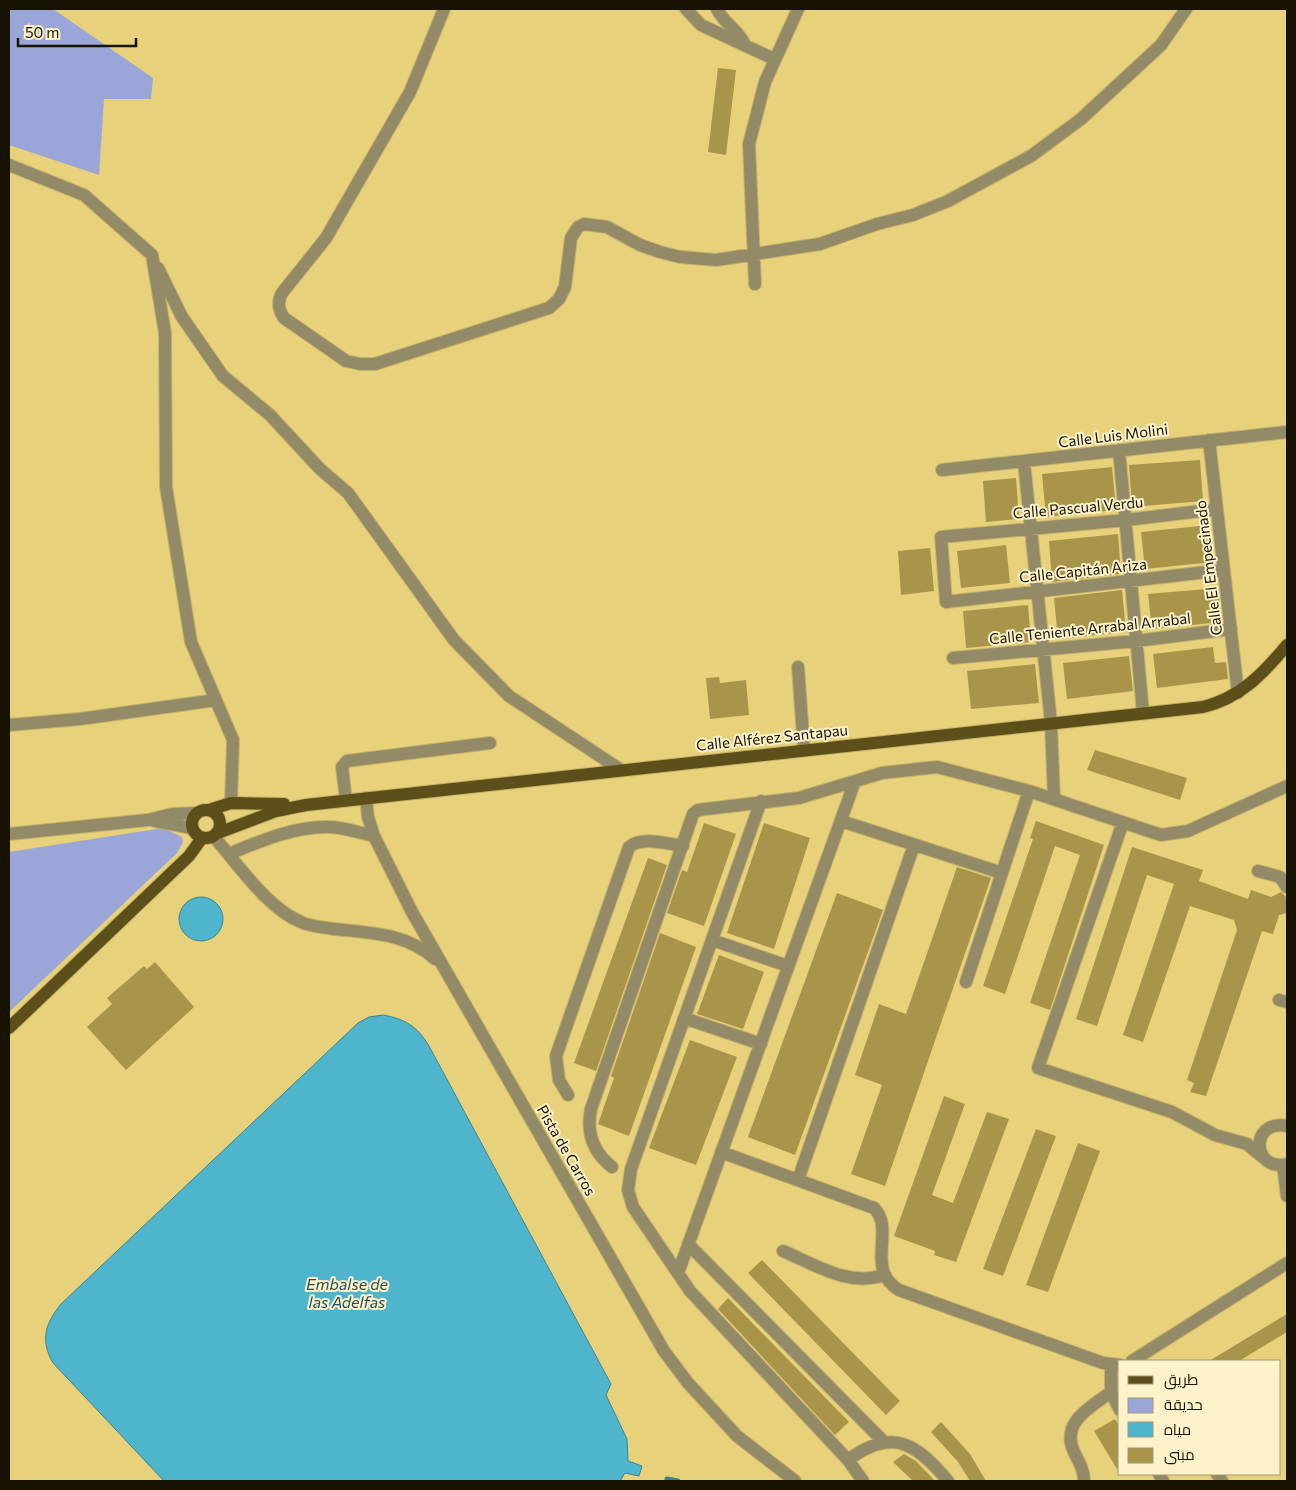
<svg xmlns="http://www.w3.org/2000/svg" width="1296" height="1490" font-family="Commissioner,Cairo,sans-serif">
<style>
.green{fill:#9ba6d8}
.water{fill:#4fb5cc;stroke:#3e848f}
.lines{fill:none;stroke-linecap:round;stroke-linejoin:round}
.stream{stroke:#3e848f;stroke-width:5}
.building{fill:#a9954a}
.minor-casing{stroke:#c6b267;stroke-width:14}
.major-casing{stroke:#c6b267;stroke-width:14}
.minor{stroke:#938a68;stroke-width:12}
.major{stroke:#5d4f19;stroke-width:12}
.labels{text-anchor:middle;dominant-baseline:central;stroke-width:4;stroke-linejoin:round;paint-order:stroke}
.street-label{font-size:15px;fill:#181200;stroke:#fdf2c9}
.water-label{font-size:16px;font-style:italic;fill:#24505a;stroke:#fdf2c9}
</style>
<rect width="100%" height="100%" fill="#e7d17b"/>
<path class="green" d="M9 9H53L153 78 151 99H104L99 175 9 145Z
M163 828 182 837 183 842 177 853 9 1012V852Z"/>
<path class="water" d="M179 919a22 22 0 1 1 44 0a22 22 0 1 1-44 0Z
M383 1015C405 1019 417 1026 429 1046L611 1384 606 1395 627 1439 628 1461 642 1466 639 1476 625 1473 620 1481H164L53 1363C40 1340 45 1324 61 1304L358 1023 369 1017Z"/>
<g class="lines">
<path class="stream" d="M667 1479 678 1481"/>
</g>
<path class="building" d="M718 68 736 70 726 155 708 152Z
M1200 460 1203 501 1132 507 1129 465Z
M1112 467 1116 510 1046 517 1042 474Z
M1016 478 1019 519 986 522 983 481Z
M1209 525 1213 562 1145 569 1141 532Z
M1118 534 1121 574 1052 582 1049 541Z
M1006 545 1010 583 961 588 957 551Z
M930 548 934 591 901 595 898 551Z
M1218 588 1222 622 1152 629 1148 594Z
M1122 590 1126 632 1058 639 1054 598Z
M1028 605 1031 642 966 648 963 611Z
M1213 647 1215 663 1226 662 1228 679 1157 688 1153 654Z
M1129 656 1133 691 1067 699 1063 663Z
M1035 664 1039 703 971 709 967 671Z
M719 677 720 683 746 680 749 715 710 719 706 678Z
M1095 750 1187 778 1180 800 1087 770Z
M1036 821 1104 845 1050 1010 1030 1003 1080 855 1055 846 1005 994 983 986 1033 839 1030 838Z
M704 823 736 834 704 926 667 913 682 870 687 872Z
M764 823 810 838 774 949 727 933Z
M1132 847 1203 870 1199 881 1248 899 1251 890 1271 897 1281 892 1287 898V913L1279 915 1273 934 1262 931 1206 1096 1190 1092 1194 1083 1187 1080 1237 930 1234 920 1190 906 1143 1042 1123 1035 1174 884 1147 875 1097 1026 1076 1019Z
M648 858 667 865 596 1071 574 1063Z
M957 867 991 878 885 1186 851 1174 882 1085 855 1075 879 1004 906 1014Z
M837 893 883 910 795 1155 748 1137Z
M660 933 696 947 629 1136 598 1124 614 1078 611 1076Z
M719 955 764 972 743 1029 697 1014Z
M155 962 194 1007 126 1070 87 1027 112 1004 107 998 144 966 147 969Z
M690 1040 737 1057 696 1165 649 1148Z
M944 1096 965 1104 932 1195 953 1203 987 1112 1009 1119 956 1262 934 1255 935 1251 894 1236Z
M1036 1129 1056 1136 1003 1276 983 1269Z
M1078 1143 1100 1151 1048 1292 1026 1285Z
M762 1260 900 1401 886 1415 748 1273Z
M728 1298 849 1422 835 1435 718 1309Z
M1287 1314V1332L1239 1361H1209Z
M1115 1419 1120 1427V1474L1094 1431Z
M941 1422 970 1454 986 1481H970L958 1462 931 1432Z
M904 1454 916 1461 935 1481H913L893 1462Z"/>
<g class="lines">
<g class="minor-casing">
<path id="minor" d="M444 9 410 92 326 238 282 293C277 302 278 309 284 318L346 361 360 364H375L549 308 559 299 565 287 571 238 578 227 584 224 607 227 640 245 660 252 680 257 716 260 820 244 877 224 913 215 948 201 1031 156 1081 119 1161 45 1186 9
M686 9 701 25 774 59
M717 9C724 24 739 30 745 45
M9 165 84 195 152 255 165 333 166 487 191 642 233 740 231 803
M158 268 182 317 223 376 270 415 320 469 348 493 454 640 509 696 621 770
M755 284 749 144 765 82 798 9
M1209 440 1238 693
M1119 450 1143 713
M1024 462 1051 723 1054 799
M942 470 1287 432
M1217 509 1126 520 941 537 946 602 1224 570
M953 658 1136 641 1231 629
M798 667 804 750
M9 725 80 719 216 700
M366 798 368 817 374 836 412 912 664 1351 688 1383 737 1436 795 1481
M346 800 342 767 347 761 490 743
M761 801 631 1169 628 1190 633 1207 690 1291 848 1460 863 1481
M155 821 192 828
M841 821 1002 873
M1123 822 1038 1068 1172 1112 1215 1135 1247 1144 1264 1158
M9 834 148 820 172 814 197 813
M214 837C238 864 267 908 301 922 311 927 323 927 334 929 371 933 406 933 435 959
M229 854C260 841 295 826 329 827 343 827 360 833 374 836
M1258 871 1280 877 1287 887
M712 940 788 966
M966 982 1029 791
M1279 1000 1287 1002
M684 1018 761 1044
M568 1095 559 1080 556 1056 629 847C642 836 667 844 683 846
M1287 1126C1248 1119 1253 1173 1287 1164
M721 1152 874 1208C896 1230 864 1269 899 1290L1103 1363 1120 1365
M1283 1165 1287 1196
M612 1167C593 1152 586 1133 591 1109L693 814 698 810 799 798 882 773 937 767 1029 791 1161 835 1188 831 1287 786
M798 1180 914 845
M688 1244 884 1442
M783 1251C816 1265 848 1287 884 1275
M678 1273 855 781
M1132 1361 1287 1263
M1111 1365V1392L1120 1410
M848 1460C892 1427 916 1443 948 1481
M1159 1474 1163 1481
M1217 1474 1222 1481
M1084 1481C1084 1470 1079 1462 1074 1452 1060 1422 1091 1407 1111 1392"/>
</g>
<g class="major-casing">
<path id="major" d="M192 824a14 14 0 1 1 28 0a14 14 0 1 1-28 0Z
M209 810 231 803 284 804
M218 833 276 811 306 805 1203 707C1240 698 1263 674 1287 645
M9 1028 189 856 202 838"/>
</g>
<use href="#minor" class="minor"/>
<use href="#major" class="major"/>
</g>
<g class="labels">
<g class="street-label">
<text transform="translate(1113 435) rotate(-7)">Calle Luis Molini</text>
<text transform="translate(1078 507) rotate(-5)">Calle Pascual Verdu</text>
<text transform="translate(1208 568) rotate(-97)">Calle El Empecinado</text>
<text transform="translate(1083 570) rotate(-6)">Calle Capitán Ariza</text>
<text transform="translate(1090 628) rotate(-6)">Calle Teniente Arrabal Arrabal</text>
<text transform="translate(772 737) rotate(-6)">Calle Alférez Santapau</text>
<text transform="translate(567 1150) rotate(60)">Pista de Carros</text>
</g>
<g class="water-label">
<text x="347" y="1283">Embalse de<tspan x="347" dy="18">las Adelfas</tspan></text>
</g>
</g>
<rect width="1296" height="1490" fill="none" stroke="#181200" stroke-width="20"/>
<rect x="1118" y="1360" width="162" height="115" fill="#fdf2c9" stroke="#a19879"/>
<rect x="1128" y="1376" width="25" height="8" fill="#5d4f19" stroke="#a19879"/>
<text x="1164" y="1385" font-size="15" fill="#181200">طريق</text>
<rect x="1128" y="1398" width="25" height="15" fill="#9ba6d8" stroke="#a19879"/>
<text x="1164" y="1410" font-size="15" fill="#181200">حديقة</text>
<rect x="1128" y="1422" width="25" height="15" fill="#4fb5cc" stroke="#a19879"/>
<text x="1164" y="1435" font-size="15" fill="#181200">مياه</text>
<rect x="1128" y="1448" width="25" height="15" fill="#a9954a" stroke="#a19879"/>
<text x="1164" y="1460" font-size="15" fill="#181200">مبنى</text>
<path d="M18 38v8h118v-8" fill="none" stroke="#181200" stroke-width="2.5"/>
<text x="25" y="38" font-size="15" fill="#181200" stroke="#fdf2c9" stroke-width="4" paint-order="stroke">50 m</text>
</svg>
